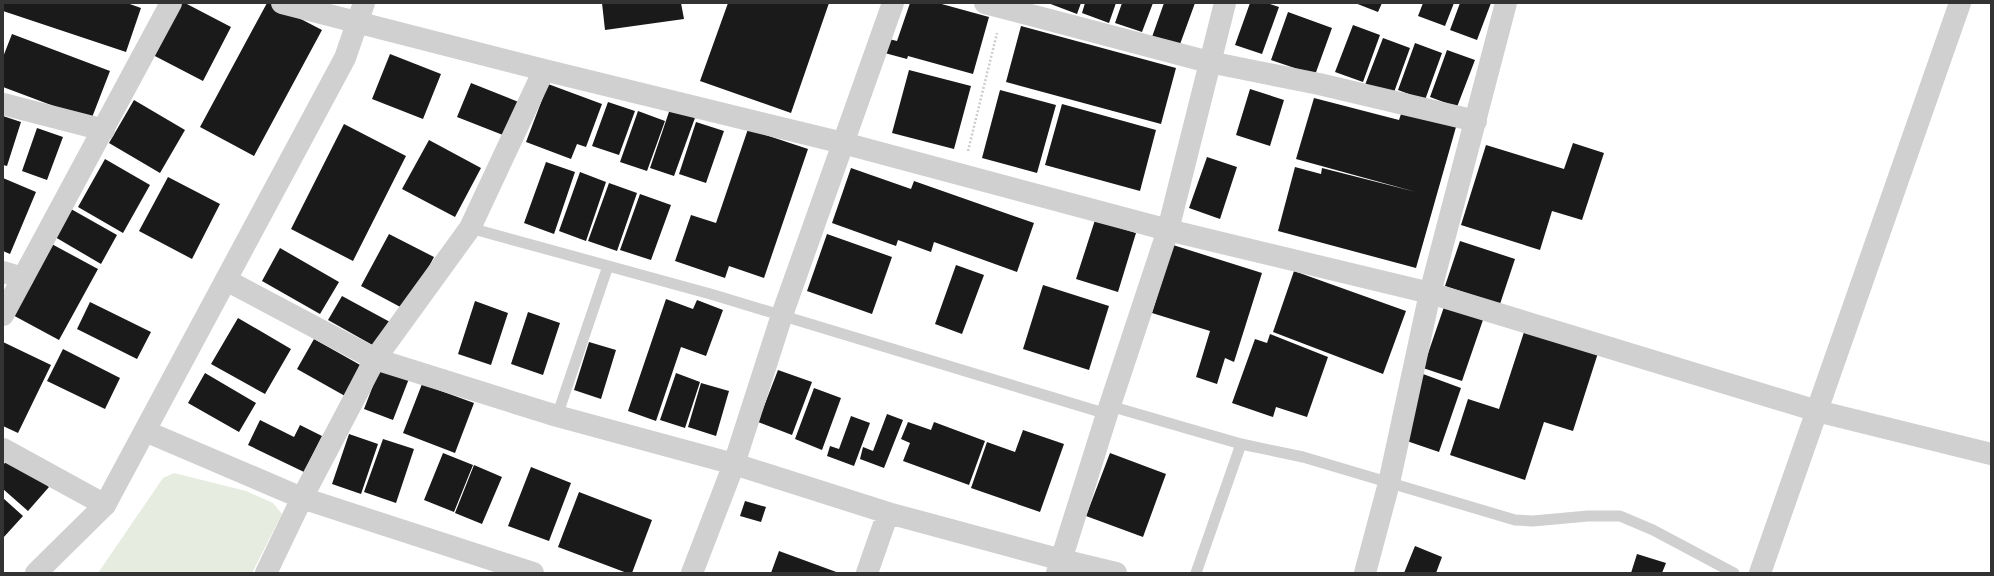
<svg xmlns="http://www.w3.org/2000/svg" width="1994" height="576" font-family="'Fira Sans Condensed',sans-serif">
<style>
.green{fill:#e6ecdf}
.building{fill:#1a1a1a}
.lines{fill:none;stroke-linecap:round;stroke-linejoin:round}
.path{stroke:#cdcdcd;stroke-width:2.5;stroke-dasharray:2 2;stroke-linecap:butt}
.service{stroke:#d0d0d0;stroke-width:11}
.minor{stroke:#d0d0d0;stroke-width:22}
.tertiary{stroke:#d0d0d0;stroke-width:22}
</style>
<rect width="100%" height="100%" fill="#fff"/>
<path class="green" d="M174 473 246 491 273 503 282 514 252 573H98L163 478Z"/>
<path class="building" d="M3 3H127L141 8 126 52 3 11Z
M177 3H185L231 27 203 81 151 54Z
M267 3H270L322 30 254 156 200 127Z
M602 3H681L684 19 605 30Z
M728 3H829L791 113 700 81Z
M910 3H938L989 17 973 74 908 56 907 59 881 52 885 38 897 41Z
M1048 3H1081L1077 14Z
M1085 3H1116L1109 23 1082 13Z
M1122 3H1153L1142 32 1115 23Z
M1164 3H1195L1179 47 1152 37Z
M1250 3H1267L1279 7 1262 54 1235 45Z
M1355 3H1382L1378 12Z
M1423 3H1454L1445 26 1418 16Z
M1460 3H1491L1477 40 1450 30Z
M1288 12 1332 28 1315 75 1271 60Z
M1353 25 1380 35 1363 82 1335 72Z
M1021 26 1176 68 1161 124 1006 82Z
M12 34 110 71 91 120 3 87V57Z
M1383 38 1410 48 1393 95 1365 85Z
M1415 43 1442 53 1425 100 1398 90Z
M1447 50 1475 60 1457 107 1430 97Z
M390 54 441 74 423 119 372 99Z
M909 70 971 86 954 149 892 133Z
M471 83 521 103 508 137 457 117Z
M548 84 602 104 586 147 577 144 571 159 526 142Z
M1250 89 1284 100 1270 146 1236 135Z
M1000 90 1056 105 1037 173 982 158Z
M1314 98 1399 120 1402 111 1456 127 1416 268 1278 231 1295 167 1321 174 1322 168 1416 192 1296 159Z
M134 100 185 130 160 173 109 143Z
M608 102 635 111 619 155 592 146Z
M1062 104 1156 130 1140 191 1045 165Z
M671 106 696 115 674 176 650 168Z
M638 111 665 121 647 171 620 162Z
M3 116 21 122 7 166 3 165Z
M696 122 724 131 706 183 679 174Z
M344 124 406 156 353 261 291 229Z
M37 128 63 137 47 180 22 171Z
M748 129 808 149 764 278 729 266 725 278 675 261 691 215 716 223Z
M429 140 481 168 455 217 402 189Z
M1573 143 1604 153 1582 220 1552 211 1540 250 1461 225 1486 145 1564 169Z
M1207 157 1237 167 1220 219 1189 208Z
M105 159 150 185 123 233 78 207Z
M546 162 575 172 554 234 524 223Z
M851 168 911 189 914 181 1034 223 1017 272 934 242 931 252 898 240 896 246 832 223Z
M580 172 606 182 586 241 559 231Z
M168 177 220 204 192 259 139 231Z
M3 178 36 192 10 254 3 251Z
M609 183 637 193 617 251 588 241Z
M640 194 671 205 651 260 620 250Z
M71 209 117 235 101 264 55 237Z
M1095 220 1136 233 1118 292 1076 279Z
M389 234 434 257 406 310 361 286Z
M827 234 892 257 872 314 807 291Z
M1460 241 1515 259 1500 304 1445 286Z
M48 242 98 269 59 340 9 313Z
M1173 245 1262 273 1234 362 1225 358 1217 384 1196 377 1210 331 1152 313Z
M280 248 339 282 320 314 262 281Z
M956 265 984 275 962 334 935 324Z
M1294 271 1406 311 1383 374 1273 332Z
M1043 285 1109 306 1089 370 1023 349Z
M342 296 390 322 376 347 328 320Z
M666 299 693 309 697 300 723 310 706 356 681 347 656 421 628 411Z
M475 301 508 313 491 365 458 354Z
M90 302 151 332 137 359 77 329Z
M1445 304 1484 317 1462 381 1423 368Z
M528 312 560 323 543 375 511 364Z
M238 318 291 349 265 394 211 364Z
M1525 329 1598 353 1573 431 1544 422 1525 480 1450 455 1468 399 1499 409Z
M1270 334 1328 357 1307 417 1276 407 1273 417 1232 403 1255 339 1267 343Z
M314 339 362 366 345 396 297 369Z
M3 342 51 365 18 433 3 426Z
M589 342 616 350 601 399 574 390Z
M63 349 120 378 105 409 47 381Z
M381 365 410 376 393 420 364 409Z
M778 370 812 382 792 435 758 422Z
M205 373 256 403 239 432 188 403Z
M676 373 700 382 685 428 660 420Z
M1423 374 1461 388 1439 452 1401 439Z
M701 383 729 391 716 436 688 427Z
M422 384 474 403 455 453 403 433Z
M814 388 841 398 822 450 795 439Z
M887 414 903 420 884 468 860 459 863 447 873 451Z
M851 416 870 423 854 466 827 456 830 446 839 449Z
M260 420 294 437 300 425 322 436 304 472 248 445Z
M908 422 931 430 934 422 985 441 969 485 903 461 910 443 901 439Z
M1023 430 1064 444 1040 512 971 488 987 442 1015 452Z
M349 434 378 444 361 494 332 484Z
M383 439 414 449 396 503 364 492Z
M443 453 473 465 454 512 424 500Z
M1110 453 1166 474 1143 537 1086 516Z
M12 455 49 487 28 511 3 489V465Z
M474 465 502 477 482 524 455 513Z
M531 467 571 483 549 541 508 526Z
M579 492 652 520 632 573H627L558 547Z
M3 498 23 516 3 538Z
M745 501 766 507 761 522 740 516Z
M1415 546 1442 557 1436 573H1404Z
M779 551 839 573H771Z
M1637 554 1666 563 1662 573H1631Z"/>
<g class="lines">
<path class="path" d="M968 151 997 33"/>
<path class="service" d="M470 228 714 295 1107 414
M1110 406 1241 444 1303 457 1515 520 1533 521 1588 516H1620L1653 530 1734 573
M557 416 608 266
M1196 573 1241 444"/>
<path class="minor" d="M282 3 544 70 843 143 1168 230 1430 293 1817 411 1991 454
M985 3 1209 62 1319 84 1476 121
M3 104 104 130
M3 272 23 278
M226 280 375 359 557 416 734 464 888 513 1062 560 1116 573
M3 315 171 3
M145 431 302 498 533 573
M3 449 105 505
M266 573 302 498 375 359 470 228 544 70
M692 573 734 464 782 315 893 3
M867 573 888 513
M1057 573 1107 414 1168 230 1225 3
M1365 573 1389 483 1430 293 1506 3
M1760 573 1960 3"/>
<path class="tertiary" d="M36 573 105 505 345 58 364 3"/>
</g>
<rect width="1994" height="576" fill="none" stroke="#333333" stroke-width="8"/>
</svg>
